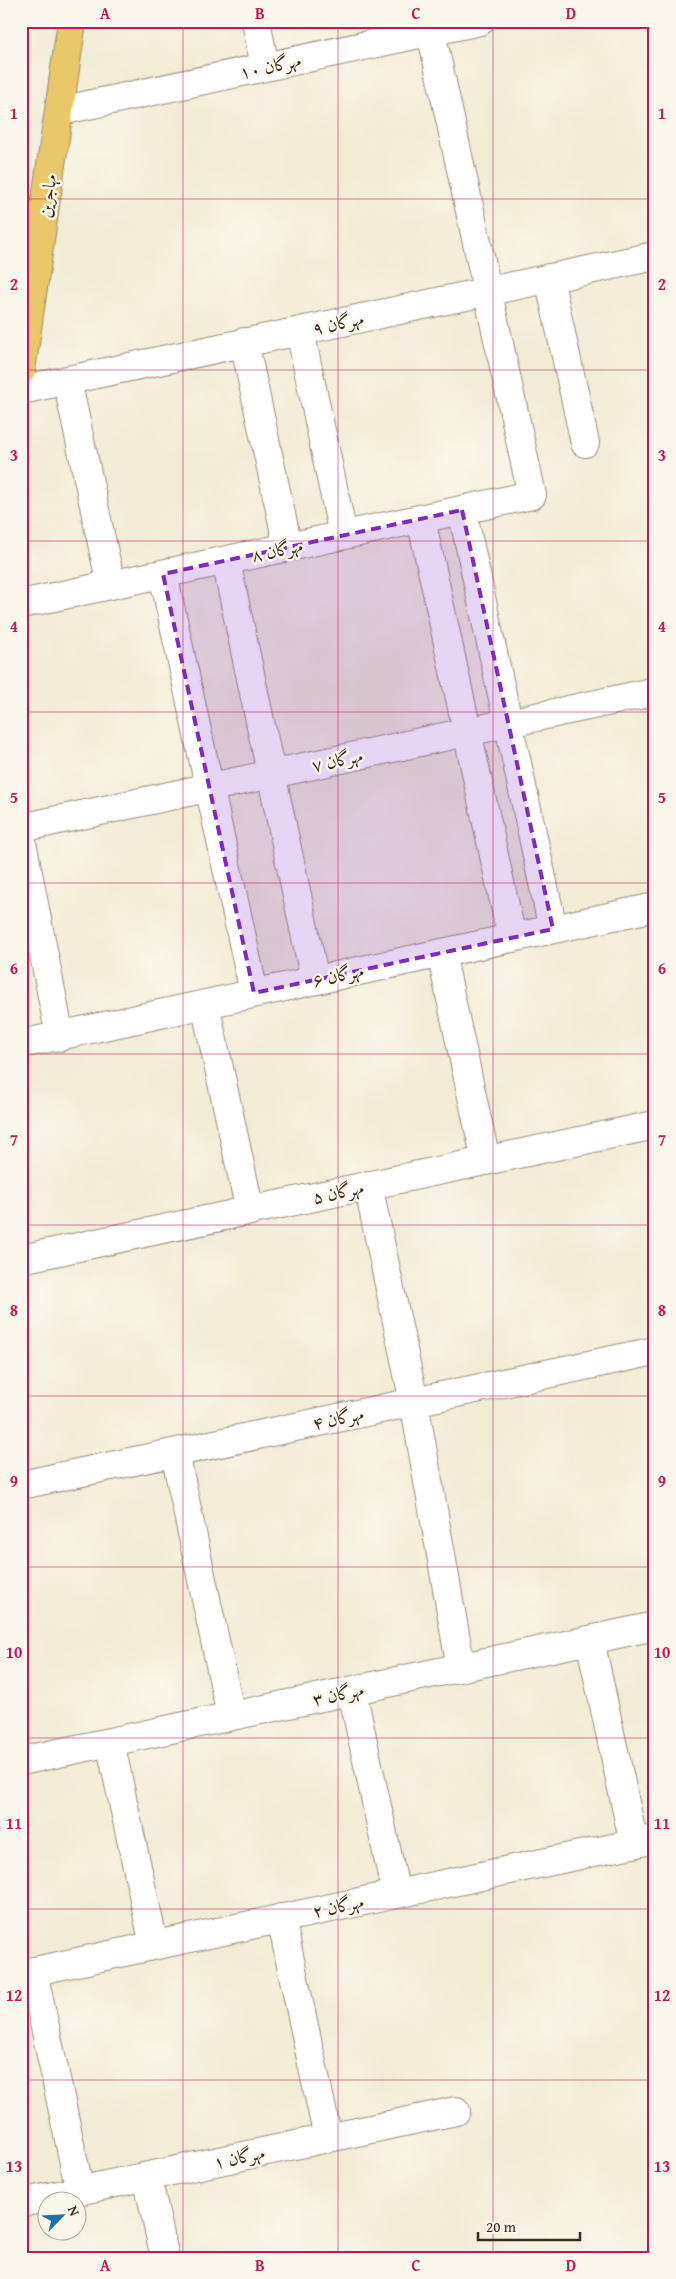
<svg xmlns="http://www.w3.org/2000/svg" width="676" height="2279" font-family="'Gentium Book Plus',Amiri,serif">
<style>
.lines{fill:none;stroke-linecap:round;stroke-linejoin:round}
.minor-casing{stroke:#968b7a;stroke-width:30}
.major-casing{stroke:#968b7a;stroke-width:30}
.minor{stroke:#fff;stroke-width:28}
.major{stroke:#eac769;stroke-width:28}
.marked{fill:#7b2cbf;fill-opacity:0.2;stroke:#7b2cbf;stroke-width:4;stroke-dasharray:10 6;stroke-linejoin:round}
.grid{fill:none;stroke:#c2185b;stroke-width:1;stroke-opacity:0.55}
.labels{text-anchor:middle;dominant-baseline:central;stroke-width:5;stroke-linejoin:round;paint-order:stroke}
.street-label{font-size:18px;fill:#3b2a1e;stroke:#fbf7ec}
.neatline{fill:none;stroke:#c2185b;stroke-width:2}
.grid-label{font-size:16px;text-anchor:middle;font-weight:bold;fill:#c2185b}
</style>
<rect width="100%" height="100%" fill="#fbf7ec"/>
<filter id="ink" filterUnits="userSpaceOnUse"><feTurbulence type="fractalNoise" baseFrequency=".02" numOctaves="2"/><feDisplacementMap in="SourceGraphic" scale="10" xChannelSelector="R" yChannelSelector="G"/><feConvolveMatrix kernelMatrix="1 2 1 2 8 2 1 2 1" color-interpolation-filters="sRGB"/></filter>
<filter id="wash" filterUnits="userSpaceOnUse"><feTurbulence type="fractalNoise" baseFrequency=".0096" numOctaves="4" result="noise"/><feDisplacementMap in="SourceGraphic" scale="20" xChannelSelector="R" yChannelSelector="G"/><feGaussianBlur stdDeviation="1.12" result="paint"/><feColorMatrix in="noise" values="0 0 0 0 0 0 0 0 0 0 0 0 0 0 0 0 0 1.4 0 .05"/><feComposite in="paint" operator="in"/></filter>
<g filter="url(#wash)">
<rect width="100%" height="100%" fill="#f1ecd5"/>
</g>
<g filter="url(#ink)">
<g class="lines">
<g class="minor-casing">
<path id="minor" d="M256 21 265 67
M60 111 480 21
M549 278 585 443
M300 331 343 535
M244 342 288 547
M67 380 111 585
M21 390 655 256
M462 510 553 929
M421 519 512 938
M226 561 315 980
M163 574 254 993
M21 604 532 495 431 32
M21 828 652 692
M21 837 60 1037
M441 953 486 1161
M205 1004 250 1211
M21 1044 655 907
M368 1185 414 1402 461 1668
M21 1259 655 1125
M175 1453 231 1716
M21 1485 655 1351
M590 1640 634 1844
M352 1691 396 1894
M110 1742 154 1945
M21 1761 655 1626
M281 1918 328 2138
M33 1971 80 2191
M21 1974 655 1839
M147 2177 165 2258
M21 2203 456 2111"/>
</g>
<g class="major-casing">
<path id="major" d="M21 370 72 21"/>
</g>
<use href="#minor" class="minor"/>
<use href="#major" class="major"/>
</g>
</g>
<path class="marked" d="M462 510 553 929 254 993 163 574Z"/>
<path class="grid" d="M183 21V2258M338 21V2258M493 21V2258M21 199H655M21 370H655M21 541H655M21 712H655M21 883H655M21 1054H655M21 1225H655M21 1396H655M21 1567H655M21 1738H655M21 1909H655M21 2080H655"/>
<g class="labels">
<g class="street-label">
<text transform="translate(270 66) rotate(-12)">مهرگان ۱۰</text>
<text transform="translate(47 196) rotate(-82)">مهاجرین</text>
<text transform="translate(338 323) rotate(-12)">مهرگان ۹</text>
<text transform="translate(277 550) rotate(-12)">مهرگان ۸</text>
<text transform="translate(337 760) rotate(-12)">مهرگان ۷</text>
<text transform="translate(338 975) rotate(-12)">مهرگان ۶</text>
<text transform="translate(338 1192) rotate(-12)">مهرگان ۵</text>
<text transform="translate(338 1418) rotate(-12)">مهرگان ۴</text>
<text transform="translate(338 1694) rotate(-12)">مهرگان ۳</text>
<text transform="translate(338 1906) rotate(-12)">مهرگان ۲</text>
<text transform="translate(239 2157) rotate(-12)">مهرگان ۱</text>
</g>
</g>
<rect width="676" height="2279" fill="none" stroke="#fbf7ec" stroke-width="55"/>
<g transform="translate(62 2216) rotate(66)"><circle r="24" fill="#fbf7ec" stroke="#aea59a"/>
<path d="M0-4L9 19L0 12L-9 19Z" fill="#1f6fb2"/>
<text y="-8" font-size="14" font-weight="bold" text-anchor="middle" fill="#3b2a1e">N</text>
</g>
<path d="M478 2232v8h102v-8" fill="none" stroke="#3b2a1e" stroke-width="2.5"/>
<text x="486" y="2232" font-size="15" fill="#3b2a1e" stroke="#fbf7ec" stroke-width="4" paint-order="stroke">20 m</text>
<rect x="28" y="28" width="620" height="2224" class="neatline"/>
<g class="grid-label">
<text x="105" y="19">A</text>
<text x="260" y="19">B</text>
<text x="416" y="19">C</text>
<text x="571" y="19">D</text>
<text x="14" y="119">1</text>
<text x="662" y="119">1</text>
<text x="14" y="290">2</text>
<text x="662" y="290">2</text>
<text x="14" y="461">3</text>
<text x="662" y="461">3</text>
<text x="14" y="632">4</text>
<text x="662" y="632">4</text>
<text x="14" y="803">5</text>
<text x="662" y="803">5</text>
<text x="14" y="974">6</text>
<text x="662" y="974">6</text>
<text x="14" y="1145">7</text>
<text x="662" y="1145">7</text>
<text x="14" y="1316">8</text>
<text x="662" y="1316">8</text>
<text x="14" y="1487">9</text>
<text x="662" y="1487">9</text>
<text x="14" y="1658">10</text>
<text x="662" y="1658">10</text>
<text x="14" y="1829">11</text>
<text x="662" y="1829">11</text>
<text x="14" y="2001">12</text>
<text x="662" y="2001">12</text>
<text x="14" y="2172">13</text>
<text x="662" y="2172">13</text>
<text x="105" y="2271">A</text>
<text x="260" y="2271">B</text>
<text x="416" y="2271">C</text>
<text x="571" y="2271">D</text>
</g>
</svg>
